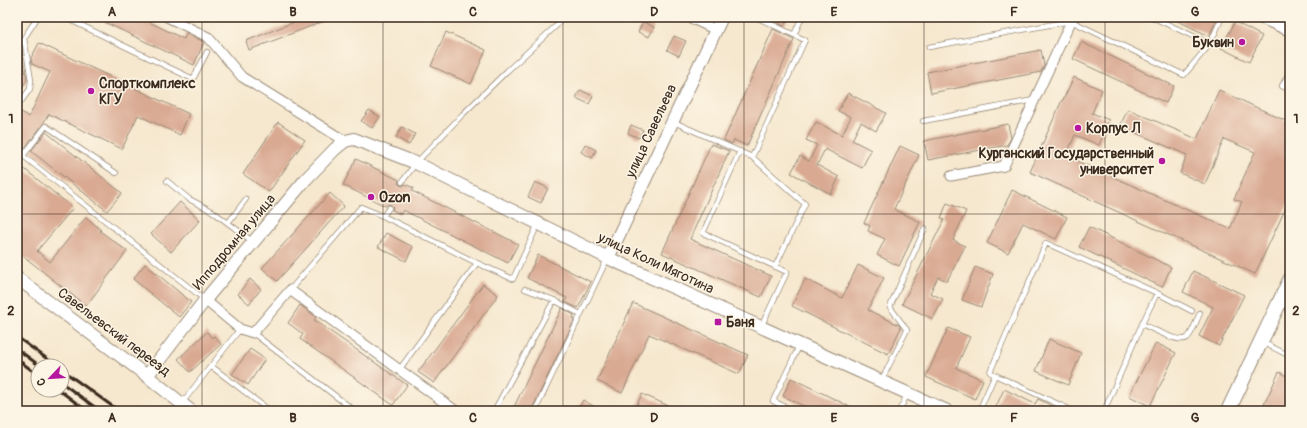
<svg xmlns="http://www.w3.org/2000/svg" width="1307" height="428" font-family="Pangolin,sans-serif">
<style>
.building{fill:#d9a992}
.lines{fill:none;stroke-linecap:round;stroke-linejoin:round}
.lane-casing{stroke:#988976;stroke-width:6}
.street-casing{stroke:#988976;stroke-width:11}
.secondary-casing{stroke:#988976;stroke-width:14}
.primary-casing{stroke:#988976;stroke-width:16}
.lane{stroke:#fff;stroke-width:4.5}
.street{stroke:#fff;stroke-width:9}
.secondary{stroke:#fff;stroke-width:12}
.primary{stroke:#fff;stroke-width:14}
.rail{stroke:#3b2a1e;stroke-width:3}
.grid{fill:none;stroke:#3b2a1e;stroke-width:1;stroke-opacity:0.55}
.poi-dot{fill:#b5179e;stroke:#fcf5e5;stroke-width:1.5}
.labels{text-anchor:middle;dominant-baseline:central;stroke-width:3;stroke-linejoin:round;paint-order:stroke}
.poi-label{font-size:14px;font-weight:bold;fill:#3b2a1e;stroke:#fcf5e5;text-anchor:start}
.street-label{font-size:14px;fill:#3b2a1e;stroke:#fcf5e5}
.neatline{fill:none;stroke:#3b2a1e;stroke-width:1.5}
.grid-label{font-size:13px;text-anchor:middle;font-weight:bold;fill:#3b2a1e}
</style>
<rect width="100%" height="100%" fill="#fcf5e5"/>
<filter id="ink" filterUnits="userSpaceOnUse"><feTurbulence type="fractalNoise" baseFrequency=".025" numOctaves="2"/><feDisplacementMap in="SourceGraphic" scale="8" xChannelSelector="R" yChannelSelector="G"/><feConvolveMatrix kernelMatrix="1 2 1 2 8 2 1 2 1" color-interpolation-filters="sRGB"/></filter>
<filter id="wash" filterUnits="userSpaceOnUse"><feTurbulence type="fractalNoise" baseFrequency=".012" numOctaves="4" result="noise"/><feDisplacementMap in="SourceGraphic" scale="16" xChannelSelector="R" yChannelSelector="G"/><feGaussianBlur stdDeviation="0.9" result="paint"/><feColorMatrix in="noise" values="0 0 0 0 0 0 0 0 0 0 0 0 0 0 0 0 0 1.4 0 .05"/><feComposite in="paint" operator="in"/></filter>
<g filter="url(#wash)">
<rect width="100%" height="100%" fill="#f6e8cf"/>
<g id="blocks">
<path class="building" d="M94 17H139L184 39 186 33 204 42 194 65Z
M307 17 332 18 249 50 246 41Z
M779 17H789L784 26 776 22Z
M1170 17H1218L1209 36Z
M643 22 654 27 649 37 638 32Z
M1235 22 1262 36 1249 62 1221 48Z
M773 29 794 39 747 146 734 140 732 144 724 140Z
M446 32 486 50 471 84 431 66Z
M674 36 686 41 679 56 667 50Z
M1081 42 1174 86 1166 103 1073 59Z
M39 43 189 114 180 135 138 115 122 149 49 114 40 128 22 151 17 147V109L29 117 50 72 32 64 31 58Z
M21 49 27 80 17 95V53Z
M1041 50 1044 65 1041 72 931 93 927 72Z
M1074 77 1102 90 1092 113 1109 120 1099 145 1075 135 1066 156 1230 229 1242 202 1234 199 1255 152 1224 139 1205 184 1180 173 1187 155 1120 126 1128 109 1197 139 1219 90 1290 123V199L1255 274 1030 172 1062 100H1063Z
M580 90 593 96 589 104 576 98Z
M848 93 886 113 876 131 861 122 852 140 871 150 862 168 825 149 817 165 839 177 831 194 791 173 800 156 809 161 817 145 806 140 816 122 842 135 851 117 838 111Z
M369 110 380 117 372 128 361 121Z
M278 122 305 140 269 192 243 174Z
M1008 124 1011 138 1007 145 928 160 924 141Z
M631 125 643 130 639 138 628 133Z
M402 127 415 134 409 145 396 137Z
M46 132 122 193 107 211 31 151Z
M585 144 596 150 592 158 581 152Z
M711 144 729 151 690 239 771 276 761 297 662 253Z
M900 146 919 155 894 209 920 222 899 266 877 255 885 239 868 231 870 226 864 223Z
M356 159 399 180 398 183 400 185 403 186 405 184 414 188 412 191 518 244 508 263 403 210 401 214 392 210 393 207 391 205 388 204 385 206 343 185Z
M17 163 73 208 37 251 50 262 86 217 101 230 100 231 127 251 86 306 17 251Z
M535 182 548 188 541 203 528 197Z
M1012 190 1067 217 1056 239 1023 223 1008 253 987 243Z
M330 193 344 206 277 281 262 268Z
M180 202 200 220 171 252 151 234Z
M947 203 966 211 953 240 965 246 947 281 938 277 930 293 943 299 933 319 902 304 944 220 941 218Z
M1089 227 1171 267 1162 287 1079 247Z
M386 233 413 247 406 261 378 247Z
M538 255 591 282 578 308 565 302 567 298 527 278Z
M145 264 191 302 179 317 133 279Z
M858 265 884 278 868 310 899 325 901 328 888 354 792 306 805 279 842 298Z
M975 267 993 274 981 307 962 300Z
M1193 271 1244 295 1219 346 1199 336 1213 307 1183 292Z
M250 279 261 289 249 304 238 294Z
M483 284 498 295 434 383 418 372Z
M633 303 748 355 739 374 649 334 622 393 597 381Z
M300 305 316 317 314 320 407 385 393 405 300 339 303 334 288 323Z
M562 308 574 315 573 318 575 319 531 411H512Z
M948 328 970 337 956 368 983 380 975 399 926 377Z
M207 332 212 338 214 336 221 344 190 372 178 359Z
M1049 339 1081 353 1068 385 1036 371Z
M1156 343 1176 353 1150 406 1129 396Z
M250 349 265 359 248 385 232 374Z
M1279 372 1290 378V400L1285 411H1261Z
M791 378 859 411H814L783 396Z
M1004 389 1035 404 1038 399 1062 411H1004L996 407Z
M642 394 680 411H634Z
M583 400 602 411H577Z"/>
</g>
</g>
<g filter="url(#ink)">
<use href="#blocks" fill-opacity="0" stroke="#988976" stroke-width="1"/>
<g class="lines">
<g class="lane-casing">
<path id="lane" d="M64 17 193 79 207 52
M1152 17 1210 44 1222 17
M794 35 802 17
M929 47 1071 21 1184 75 1210 44
M17 49 37 18 35 17
M1290 71 1282 86 1290 90
M20 103 30 89 31 80 24 38
M923 121 1034 100
M674 122 752 157 805 40 756 17
M17 151 204 299
M740 151 703 233 787 272 761 327
M23 156 46 126 116 173
M752 157 805 204 775 267
M167 181 189 199 212 211 252 241
M402 182 416 163 462 115 507 71 557 25 561 17
M383 216 389 208
M228 223 246 199
M525 289 554 300
M290 290 361 207 383 216 477 263
M1142 324C1151 328 1179 344 1187 338 1192 335 1197 319 1200 313
M253 333 355 411
M1262 342 1290 356
M211 366 240 329
M399 370 477 263 513 279 538 224
M995 375 1073 411
M881 381 907 330 890 307 925 228
M182 403 211 366 270 411
M17 410 19 411
M494 411 554 300 580 314
M535 411 607 259
M794 411 773 401 799 346
M899 411 907 395
M979 411 995 375 990 372 1046 243 1157 293 1192 311
M1104 411 1142 324 1157 293"/>
</g>
<g class="street-casing">
<path id="street" d="M167 17 208 37 242 77 345 141
M688 17 716 30
M951 176 1004 166 1073 17
M205 300 240 329 253 333 290 290 456 411"/>
</g>
<g class="secondary-casing">
<path id="secondary" d="M1261 17 1290 30
M608 258 722 17
M17 278 147 376 191 411
M147 376 205 300 306 179 335 149 345 141 354 139 416 163 608 258 947 411"/>
</g>
<g class="primary-casing">
<path id="primary" d="M1228 411 1290 280"/>
</g>
<use href="#lane" class="lane"/>
<use href="#street" class="street"/>
<use href="#secondary" class="secondary"/>
<use href="#primary" class="primary"/>
<path class="rail" d="M17 337 57 366
M17 349 40 366
M17 359 38 375
M62 370 119 411
M62 383 100 411
M59 390 87 411"/>
</g>
</g>
<path class="grid" d="M202 17V411M383 17V411M563 17V411M744 17V411M924 17V411M1105 17V411M17 214H1290"/>
<g class="poi-dot">
<circle cx="1242" cy="42" r="4"/>
<circle cx="91" cy="91" r="4"/>
<circle cx="1078" cy="128" r="4"/>
<circle cx="1162" cy="161" r="4"/>
<circle cx="371" cy="197" r="4"/>
<rect x="714" y="318" width="8" height="8" rx="2"/>
</g>
<g class="labels">
<g class="poi-label">
<text x="1234" y="42" text-anchor="end">Буквин</text>
<text x="99" y="83">Спорткомплекс<tspan x="99" dy="16">КГУ</tspan></text>
<text x="1086" y="128">Корпус Л</text>
<text x="1154" y="153" text-anchor="end">Курганский Государственный<tspan x="1154" dy="16">университет</tspan></text>
<text x="379" y="197">Ozon</text>
<text x="726" y="322">Баня</text>
</g>
<g class="street-label">
<text transform="translate(651 131) rotate(-65)">улица Савельева</text>
<text transform="translate(234 242) rotate(-50)">Ипподромная улица</text>
<text transform="translate(656 263) rotate(25)">улица Коли Мяготина</text>
<text transform="translate(114 332) rotate(37)">Савельевский переезд</text>
</g>
</g>
<rect width="1307" height="428" fill="none" stroke="#fcf5e5" stroke-width="44"/>
<g transform="translate(50 378) rotate(245)"><circle r="19" fill="#fcf5e5" stroke="#afa495"/>
<path d="M0-3L7 15L0 10L-7 15Z" fill="#b5179e"/>
<text y="-6" font-size="11" font-weight="bold" text-anchor="middle" fill="#3b2a1e">С</text>
</g>
<rect x="22" y="22" width="1263" height="384" class="neatline"/>
<g class="grid-label">
<text x="112" y="16">A</text>
<text x="293" y="16">B</text>
<text x="473" y="16">C</text>
<text x="654" y="16">D</text>
<text x="834" y="16">E</text>
<text x="1014" y="16">F</text>
<text x="1195" y="16">G</text>
<text x="11" y="123">1</text>
<text x="1296" y="123">1</text>
<text x="11" y="315">2</text>
<text x="1296" y="315">2</text>
<text x="112" y="422">A</text>
<text x="293" y="422">B</text>
<text x="473" y="422">C</text>
<text x="654" y="422">D</text>
<text x="834" y="422">E</text>
<text x="1014" y="422">F</text>
<text x="1195" y="422">G</text>
</g>
</svg>
